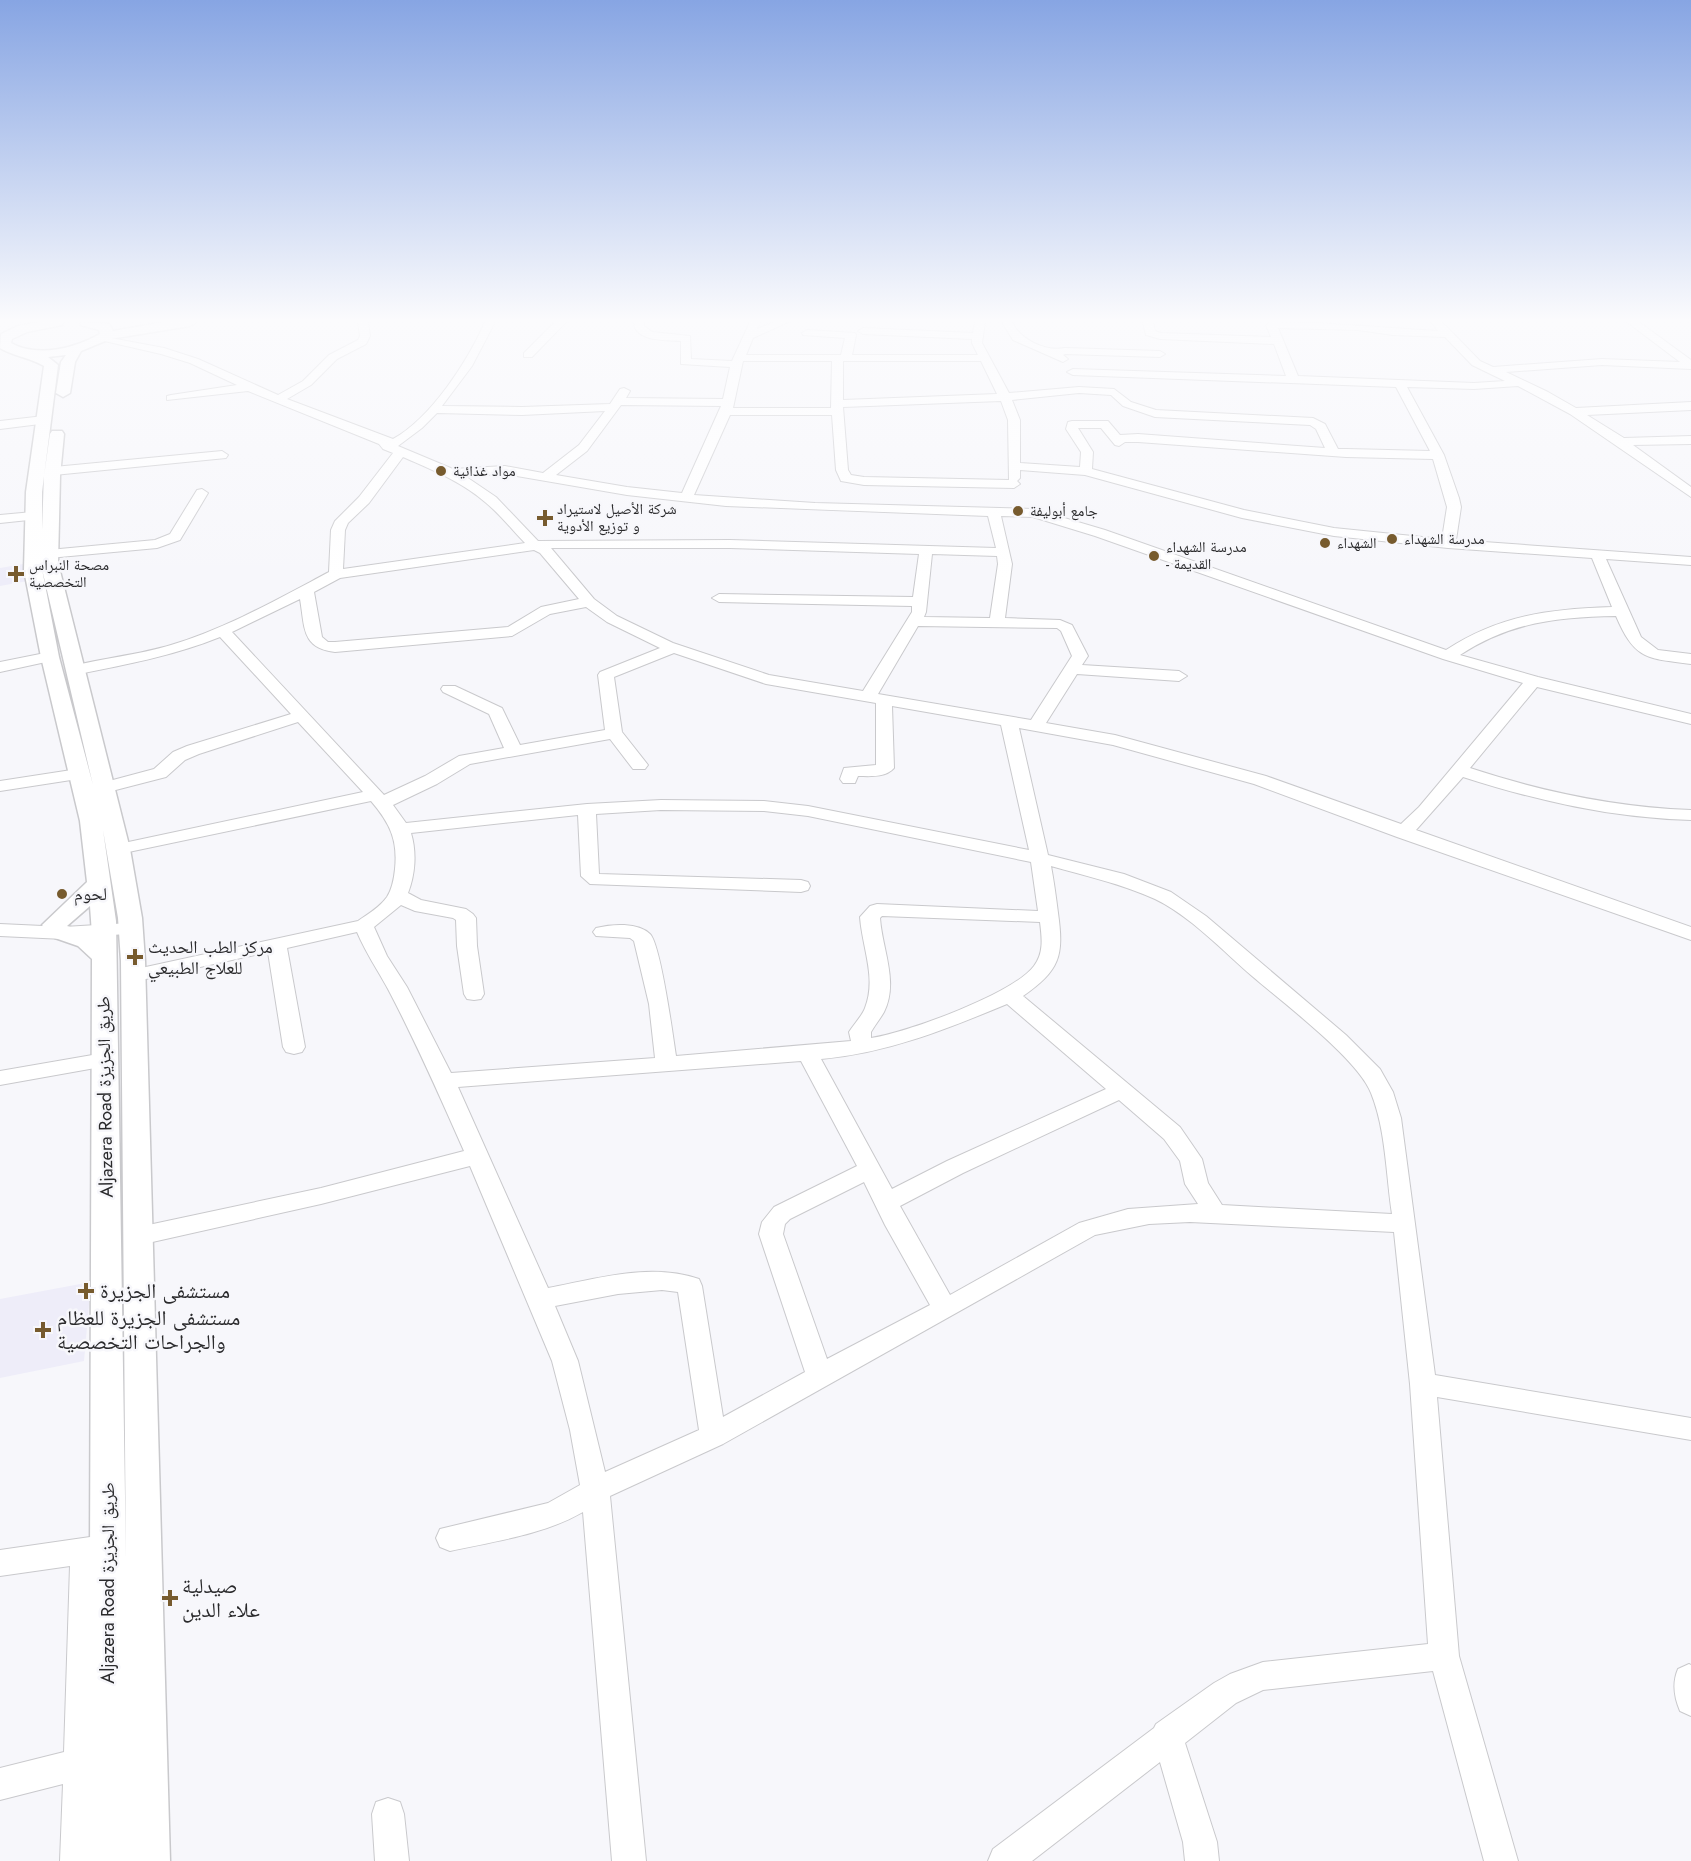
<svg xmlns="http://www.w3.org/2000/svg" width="1691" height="1861" font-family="Jost,'Noto Naskh Arabic',sans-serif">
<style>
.built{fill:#eeedf9}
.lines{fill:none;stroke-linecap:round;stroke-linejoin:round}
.minor-casing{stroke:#c9c9cc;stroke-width:2}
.major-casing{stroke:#c9c9cc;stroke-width:3}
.minor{fill:#fff;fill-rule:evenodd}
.major{fill:#fff;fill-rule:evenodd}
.poi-dot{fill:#775b2e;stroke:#f7f7fb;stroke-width:2}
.labels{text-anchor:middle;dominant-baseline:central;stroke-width:5;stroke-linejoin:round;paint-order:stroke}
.far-poi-label{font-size:15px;fill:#2a2a2c;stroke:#f7f7fb;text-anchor:start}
.poi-label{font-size:18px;fill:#2a2a2c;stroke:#f7f7fb;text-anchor:start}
.street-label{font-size:18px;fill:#2a2a2c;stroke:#f7f7fb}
.near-poi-label{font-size:21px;fill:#2a2a2c;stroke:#f7f7fb;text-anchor:start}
</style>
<rect width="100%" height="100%" fill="#f7f7fb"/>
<path class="built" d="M29 563 33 580 0 586V568Z
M91 1282 84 1361 0 1378V1299Z"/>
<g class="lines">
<g class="minor-casing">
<path id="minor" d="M358 322H368L370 336 366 344 337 359 311 385 287 399 393 439C431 418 468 361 485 322H495L472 366 442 406 522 407 610 404 620 389 624 388 630 391 626 398 723 399 730 367 681 364V341C667 340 634 342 634 322H644V326L652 332 690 336 691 359 732 361 750 322H760L757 329 774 322H788L753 338 746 355H841L845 338 803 335 802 333 807 330 855 333 856 335 852 355H978L972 343V339L863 334 858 331 863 328 973 333 975 322H985L982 343 1009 393 1079 387 1114 389 1131 402 1156 410 1313 418 1325 424 1338 449H1346L1430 451 1396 387 1073 375 1067 372 1073 369 1286 376 1274 344 1160 339 1146 335 1143 322H1153L1155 331 1161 333 1271 337 1266 325 1271 322C1327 322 1382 328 1438 331L1431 322H1442L1480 361 1493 367 1602 359 1680 362 1627 322H1639L1691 360V369L1602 365 1506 372 1548 392 1576 408 1691 402V410L1587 415 1624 438 1691 436V444L1633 445 1691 487V497L1570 414 1518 386 1474 389 1407 387 1444 455 1459 498 1461 507 1456 540 1691 557V565L1606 559 1641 637 1658 650 1691 654V664C1646 658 1635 660 1616 616 1558 617 1510 622 1460 655L1538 677 1691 714V724L1537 687 1470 768C1543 792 1614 807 1691 810V820C1612 818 1538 801 1463 777L1416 830 1691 927V940L1397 837 1254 784 1113 745 1019 728 1048 855 1124 874 1171 892 1206 916 1346 1035 1380 1069 1393 1092 1401 1118 1435 1375 1691 1418V1440L1437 1397 1459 1656 1518 1861H1484L1433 1671 1263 1690 1236 1703 1185 1743 1217 1842 1219 1861H1185L1183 1842 1160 1762 1032 1861H988L993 1849 1154 1728 1156 1724 1214 1683 1230 1674 1263 1662 1428 1644 1410 1384 1394 1232 1190 1222 1149 1224 1095 1235 723 1444 610 1496 646 1861H612L583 1512C543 1535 495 1541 450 1551L440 1547 436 1538 440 1529 548 1503 580 1485 570 1430 552 1361 470 1166 321 1204 139 1245 130 1242 127 1236 130 1230 139 1227 321 1188 464 1151C440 1097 416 1042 388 989 377 969 366 953 357 932L287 948 305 1047 302 1052 294 1054 286 1052 283 1047 268 952 132 982 125 980 122 976 125 972 132 970 358 921C368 914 380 907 387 897 392 889 394 879 395 869 398 840 390 823 371 801L119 854 113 853 110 849 113 845 119 844 363 792 298 722 199 754 185 760 166 777 104 793 98 792 95 788 98 784 154 769 173 752 187 746 291 714 220 637C173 656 124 665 74 675L66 670 68 667C103 658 138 655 171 645 227 628 278 599 329 572L331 530 335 521 359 497 393 453 383 449 379 444 248 391 167 400V396L171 395 237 385 190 363 161 354 100 340V336L164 348 198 359 278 395 303 381 329 355 358 340 360 336ZM1278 328 1358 330 1393 335 1445 337 1472 365 1505 381 1474 383 1298 376ZM743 361H832L831 408H733ZM843 361H981L997 394 843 400ZM1079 393 1111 395 1123 406 1155 417 1310 425 1316 429 1325 448 1138 434 1120 435 1108 421H1072L1068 422 1066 429 1081 452 1080 467 1020 463V420L1012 400ZM1001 401 1008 420 1009 480 864 477 851 475 848 470 843 407ZM621 405 721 406 682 493 627 487 556 475 587 451ZM605 411 579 445 543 473 505 466 453 469 398 446 422 428 437 413 522 415ZM730 415H832L836 470 841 481 864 485 1014 488 1020 484 1017 481 1020 478V470L1085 475 1242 518 1334 536 1448 548 1592 558 1612 607C1549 609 1500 615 1446 650L1105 530 1034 509 815 503 694 495ZM1078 428H1101L1115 445 1119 446 1125 442H1138L1346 457 1433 459 1447 507 1442 539 1334 528 1244 510 1092 469 1093 452ZM403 457C432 470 461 481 485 502 500 514 512 530 525 543L343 569 345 530 348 523 369 503ZM505 474 627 495 726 506 988 516 996 548 730 540 538 541 496 497 465 476ZM1001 516 1033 517 1095 536 1443 659 1523 683 1419 807 1401 824 1266 776 1115 735 1046 723 1077 674 1179 681 1187 676 1179 671 1082 665 1088 656 1072 625 1060 620 1005 618 1012 564ZM551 548H730L919 554 913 597 719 594 712 598 719 602 912 606V612L863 691 769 675 673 643 617 616 594 599ZM534 550 540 553 579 599 541 607 508 627 335 642H328L322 637 314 592 340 578ZM932 554 997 556 998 564 990 618 924 617 926 612ZM300 599C305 627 301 648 335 652L512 636 550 614 586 607 607 622 660 648 600 672 598 675 605 730 520 745 502 708 455 686H443L441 689 443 692 489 714 504 748 459 756 425 776 384 795 232 632ZM918 626 1057 628 1061 631 1072 656 1031 720 878 694ZM674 653 766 684 876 703V765L844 768 840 779 843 783H855L858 776C870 776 885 778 894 768L892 706 1001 725 1029 850 808 806 764 801 661 800 587 804 406 823 393 805 437 784 470 764 610 739 633 769H645L648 765 622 732 614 677ZM661 810 764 811 808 816 1031 862 1038 911 877 904 870 906 860 917C862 947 877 978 865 1008 862 1016 854 1024 849 1032L851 1041 676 1056C673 1037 661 945 650 934 638 922 611 924 596 928L593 932 596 936 630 938 634 941 649 1004 655 1058 451 1073 407 987 387 956 374 927 401 905 415 911 453 918 456 920 457 946 464 994 467 999 474 1000 481 999 484 994 477 946 476 918 473 914 466 909 421 900 408 893C415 875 417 853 411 833L578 815 581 876 590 884 801 892 808 890 810 886 808 882 801 880 599 874 596 814ZM1051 866C1086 876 1122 884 1155 899 1189 915 1223 951 1252 976 1281 1001 1358 1059 1371 1093 1386 1130 1386 1175 1392 1214L1222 1205 1208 1183 1202 1159 1180 1127 1023 996C1060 970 1064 956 1058 913 1056 897 1054 882 1051 866ZM882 916 1040 922C1042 938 1044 953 1034 966 1013 994 906 1033 871 1038V1032C875 1025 880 1019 884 1012 899 982 882 949 880 918ZM1007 1004 1106 1089 947 1161 892 1189 821 1059C888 1053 947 1029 1007 1004ZM801 1061 857 1166 774 1207 762 1222 759 1234 805 1372 723 1417 702 1286 699 1279C650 1262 596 1279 548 1288L458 1087ZM1119 1100 1164 1139 1180 1161 1185 1184 1198 1204 1128 1209 1079 1223 950 1295 900 1206 963 1173ZM864 1182 885 1225 930 1305 827 1359 783 1234 785 1224 790 1219ZM662 1290 678 1292 699 1430 605 1472 578 1361 555 1306 618 1294Z
M555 322H566L532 357H524V353Z
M1002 322H1012C1020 340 1046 352 1065 348L1160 351 1165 354 1160 357 1065 354 1063 355 1068 359 1063 362 1013 340Z
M44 416 50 420 48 423 0 429V421Z
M222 451 228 455 226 458 54 475 48 471 54 467Z
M202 489 208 493 180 540 157 548 49 558 42 554 49 550 155 540 170 534 197 490Z
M33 512 40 516 38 519 0 523V515Z
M50 652 58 657 55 660 0 672V662Z
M78 769 84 770 87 774 84 778 0 791V781Z
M130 923 137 925 140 929 137 933 64 939 0 936V924L64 927Z
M104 1053 112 1055 115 1060 112 1065 0 1085V1071Z
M97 1536 107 1540 111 1549 107 1558 99 1561 96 1747 102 1750 107 1761 102 1772 95 1775 94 1861H60L63 1784 0 1800V1768L64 1752 70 1566 0 1576V1550Z
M1689 1664 1691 1665V1716L1680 1711C1674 1697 1672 1683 1678 1669Z
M388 1798 400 1802 404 1814 409 1861H375L372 1814 376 1802Z"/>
</g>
<g class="major-casing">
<path id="major" d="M38 322H63L62 325 27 332 12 339 11 343C38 358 75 348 100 334L99 330 81 325 80 322 109 324 113 331 164 322H196L190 326 110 339 81 351 75 362 70 393 63 397 56 393 61 362 66 355 48 357 58 365 42 492V530L44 476 50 434 52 431H62L64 434 60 476 58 563 130 849 142 918 145 961 170 1861H89L92 959 78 946 55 938 53 932 46 930 42 925 87 882 80 821 41 657 24 570 26 492 44 366C29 357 15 357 0 348L1 334 18 326ZM42 569 93 785 59 657ZM103 830 118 918 121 961 126 1561 116 921ZM90 906 92 934 67 926Z"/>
</g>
<use href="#minor" class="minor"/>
<use href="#major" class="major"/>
</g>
<linearGradient id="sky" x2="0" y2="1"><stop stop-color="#87a5e3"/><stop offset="0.55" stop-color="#fbfbfd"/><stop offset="1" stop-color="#fbfbfd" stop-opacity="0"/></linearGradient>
<rect width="1691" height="582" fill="url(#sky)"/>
<g class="poi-dot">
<circle cx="441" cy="471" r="6"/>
<circle cx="1018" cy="511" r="6"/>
<path d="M542 509h6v6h6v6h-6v6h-6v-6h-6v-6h6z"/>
<circle cx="1392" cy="539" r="6"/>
<circle cx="1325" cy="543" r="6"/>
<circle cx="1154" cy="556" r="6"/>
<path d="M13 565h6v6h6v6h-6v6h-6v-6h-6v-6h6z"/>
<circle cx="62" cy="894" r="6"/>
<path d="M132 948h6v6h6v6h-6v6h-6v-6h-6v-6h6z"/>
<path d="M83 1282h6v6h6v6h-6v6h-6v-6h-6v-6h6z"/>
<path d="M40 1321h6v6h6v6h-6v6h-6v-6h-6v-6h6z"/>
<path d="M167 1589h6v6h6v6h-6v6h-6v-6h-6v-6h6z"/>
</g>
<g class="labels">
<g class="far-poi-label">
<text x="453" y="471">مواد غذائية</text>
<text x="557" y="509">شركة الأصيل لاستيراد<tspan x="557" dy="17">و توزيع الأدوية</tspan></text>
<text x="1030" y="511">جامع أبوليفة</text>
<text x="1404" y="539">مدرسة الشهداء</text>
<text x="1337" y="543">الشهداء</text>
<text x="1166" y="547">مدرسة الشهداء<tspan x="1166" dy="17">- القديمة</tspan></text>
<text x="29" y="565">مصحة النبراس<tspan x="29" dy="17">التخصصية</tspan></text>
</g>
<g class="poi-label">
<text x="74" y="894">لحوم</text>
<text x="148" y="947">مركز الطب الحديث<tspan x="148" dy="21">للعلاج الطبيعي</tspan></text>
</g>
<g class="street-label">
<text transform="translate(105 1097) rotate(-91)">Aljazera Road طريق الجزيزة</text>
<text transform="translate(108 1583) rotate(-90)">Aljazera Road طريق الجزيزة</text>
</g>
<g class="near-poi-label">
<text x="100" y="1291">مستشفى الجزيرة</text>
<text x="57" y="1318">مستشفى الجزيرة للعظام<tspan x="57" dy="24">والجراحات التخصصية</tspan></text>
<text x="182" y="1586">صيدلية<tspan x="182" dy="24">علاء الدين</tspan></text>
</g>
</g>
</svg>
